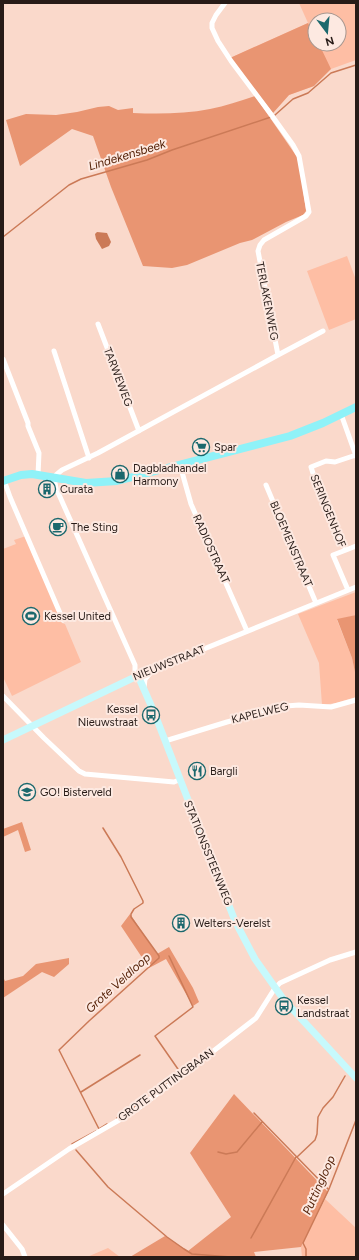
<svg xmlns="http://www.w3.org/2000/svg" width="359" height="1260" font-family="Figtree,sans-serif">
<style>
.green{fill:#febea4;fill-rule:evenodd}
.forest{fill:#e99572}
.water{fill:#cb7a57}
.lines{fill:none;stroke-linecap:round;stroke-linejoin:round}
.stream{stroke:#cb7a57;stroke-width:1.5}
.street{stroke:#fff;stroke-width:5}
.secondary{stroke:#c7f9fc;stroke-width:7}
.primary{stroke:#8ff2f8;stroke-width:8}
.labels{text-anchor:middle;dominant-baseline:central;stroke-width:4;stroke-linejoin:round;paint-order:stroke}
.street-label{font-size:11px;fill:#271b17;stroke:#fde9e1}
.poi-label{font-size:11px;fill:#271b17;stroke:#fde9e1;text-anchor:start}
.water-label{font-size:12px;font-style:italic;fill:#542006;stroke:#fde9e1}
</style>
<rect width="100%" height="100%" fill="#fad9cb"/>
<path class="green" d="M299 3H356V60L331 69 320 77 314 86 289 95 273 113 230 58 308 23ZM315 20H339V44H315Z
M347 256 356 280V319L329 330 307 271Z
M26 536 62 623 65 624 81 662 12 696 3 677V549L16 544 14 540Z
M356 592V615L337 620 352 658 356 677V697L336 703 322 705 319 663 298 614Z
M325 1199 356 1228V1257H302L301 1247Z
M108 1248 120 1257H87Z"/>
<path class="forest" d="M308 23 315 37V44H319L331 69 314 86 289 95 273 113 230 58Z
M255 96 297 157 300 168 306 211 303 215 286 222 252 240 240 243 187 265 172 268 143 266 111 187 93 136 72 129 20 166 6 120 26 114 56 115 77 112 98 107 109 106 118 110 133 108V113C158 114 185 114 210 109 225 106 240 101 255 96Z
M356 615V677L352 658 337 619Z
M22 822 31 850 25 852 18 830 3 837V829Z
M130 914 157 954 169 947 193 988 199 1002 193 1006 166 959 149 968 121 926Z
M69 958V964L54 977 42 972 3 998V977L5 981 23 976 36 964Z
M234 1094 328 1192 301 1247 254 1252 256 1257H130L165 1236 188 1251 231 1217 190 1153Z"/>
<path class="water" d="M97 232 107 233 111 242 109 246 102 249 96 239 95 234Z"/>
<g class="lines">
<path class="stream" d="M275 115 293 99 308 93 331 73 356 65
M3 237 69 185 81 179 147 160 172 150 271 117
M103 828 121 857 143 901V903L134 909 131 914V917L159 956V958L89 1021 59 1050 99 1129 107 1124
M169 956 193 1007 155 1036 180 1072
M159 1090 168 1083
M81 1092 140 1055
M254 1113 328 1189
M117 1118 139 1104
M72 1144 96 1131
M76 1150 108 1187 167 1237 184 1249 192 1254 231 1257
M218 1152 226 1154 237 1152 262 1122
M297 1157 315 1140 317 1134 318 1117 323 1108 333 1097 345 1076
M251 1238 296 1157
M306 1257V1249L303 1243 329 1189 356 1120"/>
<path class="street" d="M98 324 139 431
M54 351 89 458
M278 355 323 331
M3 359 28 423V426L39 453 38 475
M341 414 356 456
M180 465 191 504 247 631
M4 480 10 497 63 620
M266 485 316 603
M346 550 356 546
M348 590 333 555 346 550 318 489 311 467 326 461 335 462 356 455
M135 677V665L56 488 55 483 56 475 62 470 98 453 278 355 258 251 260 245 264 240 306 216 309 212 299 156 293 145 270 113 231 61 218 41 212 28V23L216 15 225 3
M135 677 356 587
M144 688 145 679 152 671
M3 696 44 738 79 771 85 774 174 782 179 780
M165 741 227 722 286 706 299 705 331 707 356 700
M3 1194 69 1149 133 1112 176 1080 256 1018 275 988 280 983 330 960 356 952
M3 1225 22 1249 25 1257"/>
<path class="secondary" d="M3 740 135 677 139 678 154 712 235 921 255 959 284 1000 356 1078"/>
<path class="primary" d="M3 481 21 475 32 474 86 483 117 481 290 436 323 423 356 407"/>
</g>
<defs>
<g id="supermarket-ring" transform="scale(0.9)"><circle r="9.5" fill="#fde9e1" stroke="#1b686d" stroke-width="1.5"/><path d="M-6-5.5h2.5l.6 2H6L4.5 2H-2.5L-4.4-4H-6ZM-1.5 3.2a1.3 1.3 0 1 0 .1 0ZM3 3.2a1.3 1.3 0 1 0 .1 0Z" fill="#1b686d"/></g>
<g id="shop-ring" transform="scale(0.9)"><circle r="9.5" fill="#fde9e1" stroke="#1b686d" stroke-width="1.5"/><path d="M-5-2.5h2.3a2.7 3.5 0 0 1 5.4 0H5L5.5 6h-11ZM-1.5-2.5h3a1.5 2.3 0 0 0-3 0Z" fill="#1b686d"/></g>
<g id="building-ring" transform="scale(0.9)"><circle r="9.5" fill="#fde9e1" stroke="#1b686d" stroke-width="1.5"/><path d="M-4-6H4V6H1V3H-1V6H-4ZM-2.5-4.3h1.7v1.8h-1.7ZM.8-4.3h1.7v1.8H.8ZM-2.5-1h1.7V.8h-1.7ZM.8-1h1.7V.8H.8Z" fill="#1b686d"/></g>
<g id="cafe-ring" transform="scale(0.9)"><circle r="9.5" fill="#fde9e1" stroke="#1b686d" stroke-width="1.5"/><path d="M-5.5-4.5H6V0H3Q3 3.5 0 3.5H-2.5Q-5.5 3.5-5.5 0ZM3-3.2v2h1.7v-2ZM-6 4.5H4V6H-6Z" fill="#1b686d"/></g>
<g id="stadium-ring" transform="scale(0.9)"><circle r="9.5" fill="#fde9e1" stroke="#1b686d" stroke-width="1.5"/><path d="M0-5a6.5 5 0 1 0 0 10a6.5 5 0 1 0 0-10ZM-3.5-1.8h7v3.6h-7Z" fill="#1b686d"/></g>
<g id="bus-ring" transform="scale(0.9)"><circle r="9.5" fill="#fde9e1" stroke="#1b686d" stroke-width="1.5"/><path d="M-5-6H5V4H4V6H2V4H-2V6H-4V4H-5ZM-3.5-4V0h7V-4ZM-3.5 1.2v1.5H-2V1.2ZM2 1.2v1.5H3.5V1.2Z" fill="#1b686d"/></g>
<g id="restaurant-ring" transform="scale(0.9)"><circle r="9.5" fill="#fde9e1" stroke="#1b686d" stroke-width="1.5"/><path d="M-5-6h1v4h1v-4h1v4h1v-4h1v5L-1.5 .5V6h-2V.5L-5-1ZM5-6V6H3V1.5H1.5Q1.5-4 5-6Z" fill="#1b686d"/></g>
<g id="school-ring" transform="scale(0.9)"><circle r="9.5" fill="#fde9e1" stroke="#1b686d" stroke-width="1.5"/><path d="M0-5L7-2L0 1L-7-2ZM-4 1L0 2.5L4 1V4Q0 6-4 4Z" fill="#1b686d"/></g>
</defs>
<g fill-rule="evenodd">
<use href="#supermarket-ring" x="201" y="447"/>
<use href="#shop-ring" x="120" y="474"/>
<use href="#building-ring" x="47" y="489"/>
<use href="#cafe-ring" x="58" y="527"/>
<use href="#stadium-ring" x="31" y="616"/>
<use href="#bus-ring" x="151" y="715"/>
<use href="#restaurant-ring" x="197" y="771"/>
<use href="#school-ring" x="27" y="792"/>
<use href="#building-ring" x="181" y="923"/>
<use href="#bus-ring" x="284" y="1006"/>
</g>
<g class="labels">
<g class="street-label">
<text transform="translate(267 301) rotate(79)">TERLAKENWEG</text>
<text transform="translate(118 377) rotate(69)">TARWEWEG</text>
<text transform="translate(328 511) rotate(68)">SERINGENHOF</text>
<text transform="translate(291 544) rotate(67)">BLOEMENSTRAAT</text>
<text transform="translate(211 549) rotate(66)">RADIOSTRAAT</text>
<text transform="translate(169 663) rotate(-22)">NIEUWSTRAAT</text>
<text transform="translate(260 713) rotate(-14)">KAPELWEG</text>
<text transform="translate(208 853) rotate(68)">STATIONSSTEENWEG</text>
<text transform="translate(166 1085) rotate(-36)">GROTE PUTTINGBAAN</text>
</g>
<g class="poi-label">
<text x="214" y="447">Spar</text>
<text x="133" y="468">Dagbladhandel<tspan x="133" dy="13">Harmony</tspan></text>
<text x="60" y="489">Curata</text>
<text x="71" y="527">The Sting</text>
<text x="44" y="616">Kessel United</text>
<text x="138" y="709" text-anchor="end">Kessel<tspan x="138" dy="13">Nieuwstraat</tspan></text>
<text x="210" y="771">Bargli</text>
<text x="40" y="792">GO! Bisterveld</text>
<text x="194" y="923">Welters-Verelst</text>
<text x="297" y="1000">Kessel<tspan x="297" dy="13">Landstraat</tspan></text>
</g>
<g class="water-label">
<text transform="translate(127 155) rotate(-17)">Lindekensbeek</text>
<text transform="translate(118 983) rotate(-42)">Grote Veldloop</text>
<text transform="translate(319 1185) rotate(-66)">Puttingloop</text>
</g>
</g>
<rect width="359" height="1260" fill="none" stroke="#271b17" stroke-width="8"/>
<g transform="translate(327 32) rotate(164)"><circle r="19" fill="#fde9e1" stroke="#a79790"/>
<path d="M0-3L7 15L0 10L-7 15Z" fill="#1b686d"/>
<text y="-6" font-size="11" font-weight="bold" text-anchor="middle" fill="#271b17">N</text>
</g>
</svg>
